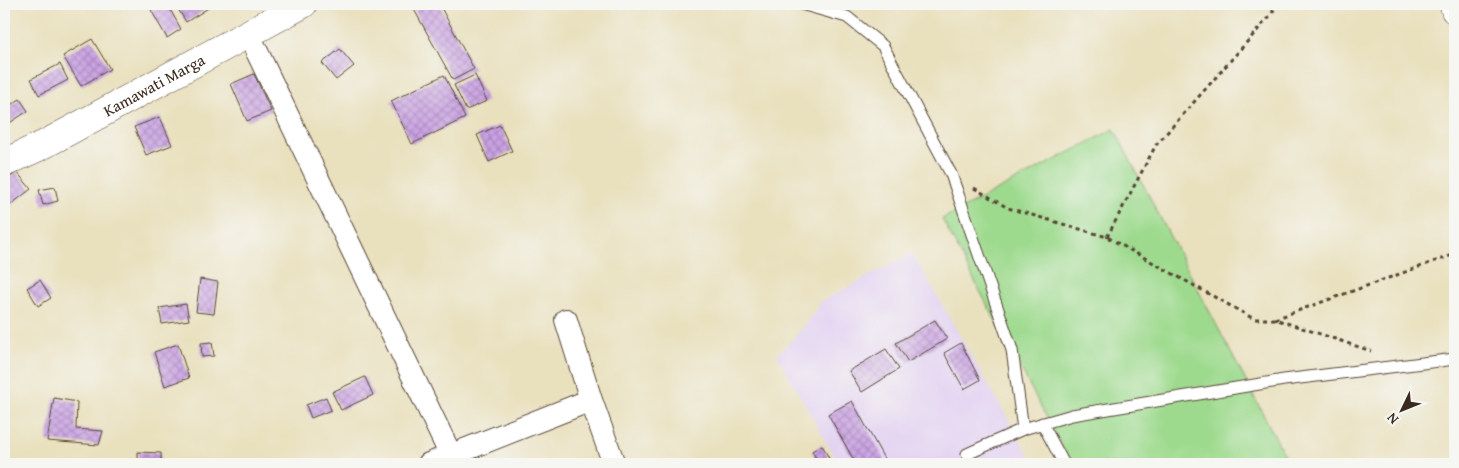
<svg xmlns="http://www.w3.org/2000/svg" width="1459" height="468" font-family="'Gentium Book Plus',serif">
<style>
.built{fill:#e3d3f2}
.park{fill:#9eda8e;stroke:#6c8256}
.building{fill:url(#building-cross-hatch)}
.lines{fill:none;stroke-linecap:round;stroke-linejoin:round}
.service-casing{stroke:#554536;stroke-width:13}
.minor-casing{stroke:#554536;stroke-width:24}
.secondary-casing{stroke:#554536;stroke-width:29}
.trunk-casing{stroke:#554536;stroke-width:29}
.path{stroke:#554536;stroke-width:3;stroke-dasharray:4 4;stroke-linecap:butt}
.service{stroke:#fff;stroke-width:11}
.minor{stroke:#fff;stroke-width:22}
.secondary{stroke:#fff;stroke-width:28}
.trunk{stroke:#fff;stroke-width:28}
.labels{text-anchor:middle;dominant-baseline:central;stroke-width:4;stroke-linejoin:round;paint-order:stroke}
.street-label{font-size:16px;fill:#3b2a1e;stroke:#f6f6f2}
</style>
<defs>
<pattern id="building-cross-hatch" width="8" height="8" patternUnits="userSpaceOnUse" patternTransform="scale(1.25)"><rect width="8" height="8" fill="#caa2e4"/><path d="M0 0l8 8M0 8l8-8" fill="none" stroke="#a584b8"/></pattern>
</defs>
<rect width="100%" height="100%" fill="#f6f6f2"/>
<filter id="ink" filterUnits="userSpaceOnUse"><feTurbulence type="fractalNoise" baseFrequency=".02" numOctaves="2"/><feDisplacementMap in="SourceGraphic" scale="10" xChannelSelector="R" yChannelSelector="G"/><feConvolveMatrix kernelMatrix="1 2 1 2 8 2 1 2 1" color-interpolation-filters="sRGB"/></filter>
<filter id="wash" filterUnits="userSpaceOnUse"><feTurbulence type="fractalNoise" baseFrequency=".0096" numOctaves="4" result="noise"/><feDisplacementMap in="SourceGraphic" scale="20" xChannelSelector="R" yChannelSelector="G"/><feGaussianBlur stdDeviation="1.12" result="paint"/><feColorMatrix in="noise" values="0 0 0 0 0 0 0 0 0 0 0 0 0 0 0 0 0 1.4 0 .05"/><feComposite in="paint" operator="in"/></filter>
<g filter="url(#wash)">
<rect width="100%" height="100%" fill="#e9e0bd"/>
<path class="built" d="M912 253 1034 464H839L777 355 802 329 822 301Z"/>
<path class="park" d="M1114 129 1284 454 1264 464H1071L942 219Z"/>
<g id="blocks">
<path class="building" d="M163 4H167L181 29 167 38 151 10Z
M175 4H208L210 7 186 22Z
M411 4H439L474 69 453 80Z
M92 39 110 69 81 86 63 56Z
M340 49 354 66 336 80 322 63Z
M60 64 68 80 39 95 31 79Z
M254 74 271 111 247 121 231 84Z
M444 75 465 118 412 144 391 101Z
M475 75 487 101 466 110 454 85Z
M20 99 28 111 8 124 4 117V109Z
M160 117 172 145 146 155 134 127Z
M500 125 512 151 489 162 477 135Z
M17 172 31 189 4 210V182Z
M55 187 58 201 43 205 39 190Z
M200 279 218 282 214 314 196 312Z
M40 280 51 298 38 306 27 288Z
M186 304 189 320 162 324 159 308Z
M935 320 947 339 908 362 896 343Z
M212 342 214 356 202 357 201 343Z
M961 343 980 380 964 389 944 353Z
M178 344 189 378 165 386 154 352Z
M886 349 899 369 862 392 849 371Z
M365 377 373 395 341 410 332 392Z
M326 397 331 410 311 418 306 405Z
M54 398 77 402 76 429 103 431 99 445 47 441Z
M852 401 887 464H856L828 414Z
M822 445 832 464H819L812 451Z
M138 452 161 453V464H138Z"/>
</g>
</g>
<g filter="url(#ink)">
<use href="#blocks" fill-opacity="0" stroke="#554536" stroke-width="1"/>
<g class="lines">
<g class="service-casing">
<path id="service" d="M801 4 847 17 883 46 951 174 1012 350 1023 429
M1042 423 1064 464
M967 454 1023 429 1072 415 1284 380 1455 359"/>
</g>
<g class="minor-casing">
<path id="minor" d="M248 33 455 464
M566 320 591 400 614 464
M429 464 591 400"/>
</g>
<g class="secondary-casing">
<g id="secondary">
<path id="s1" d="M4 163 45 144 303 4"/>
</g>
</g>
<g class="trunk-casing">
<path id="trunk" d="M1454 4 1455 10"/>
</g>
<path class="path" d="M974 188 1008 208 1107 237 1254 319H1275L1371 351
M1107 237 1156 145 1269 17 1278 4
M1275 319 1455 254"/>
<use href="#service" class="service"/>
<use href="#minor" class="minor"/>
<use href="#secondary" class="secondary"/>
<use href="#trunk" class="trunk"/>
</g>
</g>
<g class="labels">
<g class="street-label">
<text stroke="none"><textPath href="#s1" startOffset="169">Kamawati Marga</textPath></text>
</g>
</g>
<rect width="1459" height="468" fill="none" stroke="#f6f6f2" stroke-width="20"/>
<g transform="translate(1402 410) rotate(227)" stroke="#f6f6f2" stroke-width="4" paint-order="stroke">
<path d="M0-4L9 19L0 12L-9 19Z" fill="#3b2a1e"/>
<text y="-8" font-size="14" font-weight="bold" text-anchor="middle" fill="#3b2a1e">N</text>
</g>
</svg>
